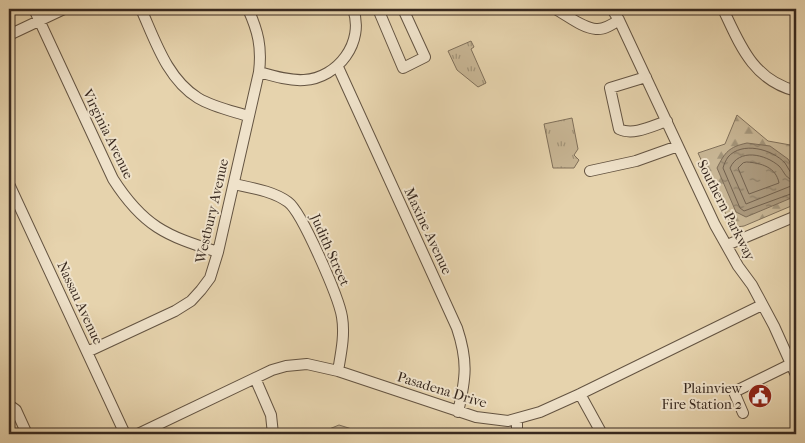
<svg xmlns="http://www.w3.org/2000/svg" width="805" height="443" font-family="'IM FELL French Canon',serif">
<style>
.grass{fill:url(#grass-tufts);stroke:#80705a}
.forest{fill:url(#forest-firs);stroke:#80705a}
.water{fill:url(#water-ripples);stroke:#7d6c57}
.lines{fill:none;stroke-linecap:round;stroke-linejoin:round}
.shore{stroke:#72614e;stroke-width:1}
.minor-casing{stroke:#645442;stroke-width:12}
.minor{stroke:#efe2ca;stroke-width:10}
.labels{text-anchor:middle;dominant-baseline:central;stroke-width:4;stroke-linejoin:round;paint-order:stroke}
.street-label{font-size:14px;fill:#38291f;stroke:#efe2ca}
.poi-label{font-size:14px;fill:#38291f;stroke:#efe2ca;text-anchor:end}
</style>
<defs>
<pattern id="grass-tufts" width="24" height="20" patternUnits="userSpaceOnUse" patternTransform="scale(1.25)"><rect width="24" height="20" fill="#c8b695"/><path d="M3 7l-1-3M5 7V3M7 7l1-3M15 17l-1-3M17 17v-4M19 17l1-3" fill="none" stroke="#a39479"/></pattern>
<pattern id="forest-firs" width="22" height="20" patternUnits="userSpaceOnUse" patternTransform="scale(1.25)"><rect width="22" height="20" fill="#c8b695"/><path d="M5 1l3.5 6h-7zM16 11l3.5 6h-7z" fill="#a39479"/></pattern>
<pattern id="water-ripples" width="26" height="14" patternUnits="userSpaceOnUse" patternTransform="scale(1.25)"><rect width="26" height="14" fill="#ab997d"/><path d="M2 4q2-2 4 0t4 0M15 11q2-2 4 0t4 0" fill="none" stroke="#8c7d66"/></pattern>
</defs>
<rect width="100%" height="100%" fill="#e6d3ad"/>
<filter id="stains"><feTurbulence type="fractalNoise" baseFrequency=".004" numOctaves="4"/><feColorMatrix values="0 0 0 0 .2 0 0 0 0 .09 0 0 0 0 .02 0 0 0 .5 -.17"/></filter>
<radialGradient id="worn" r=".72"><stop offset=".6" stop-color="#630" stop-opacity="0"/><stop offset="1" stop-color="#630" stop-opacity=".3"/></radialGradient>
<path class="grass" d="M471 41 474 47 471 49 486 83 478 87 457 70 448 51Z
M572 118 578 149 574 155 579 160 574 168H553L544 124Z
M339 425 368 434H317Z"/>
<path class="forest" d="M737 115 768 141 796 146V204L744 226C738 227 735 227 730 223L698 153 725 144Z"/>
<path class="water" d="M747 143 770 146 788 159 796 173V196L746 217 736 212 717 168C725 152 729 147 747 143Z"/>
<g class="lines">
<path class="shore" d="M747 162C761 163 776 167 779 183L749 194 738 168 743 163Z
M796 174 791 173C789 170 787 166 785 163 772 149 742 141 728 157 726 160 724 164 723 168L740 208 744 211 796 192
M796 180C785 180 785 172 779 166 765 154 739 148 730 168L746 204 791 186H796"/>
<g class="minor-casing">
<path id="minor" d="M34 9 113 179C143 226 166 236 218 252
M141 9C155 40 167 79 198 98 213 107 232 111 248 116
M378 9 403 68 425 57 403 9
M555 9C567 15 582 28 596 29 604 30 613 24 619 20
M612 9 619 20 715 225 738 266 752 285 774 326 796 375
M723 9C740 45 753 80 796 91
M9 35 64 9
M338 67 457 328C468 361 466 378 458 412
M259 72C273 76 289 81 304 80 338 78 365 42 353 9
M646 77 610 88 619 129C633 136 652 126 667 121
M590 171 636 161 678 146
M9 184 125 434
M234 184C252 188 273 191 288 202 302 212 339 298 342 317 345 335 341 353 338 371
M727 245 796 216
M87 352 175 311 191 301 201 290 210 278 218 252 259 72C262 47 258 31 248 9
M255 378 271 415 273 434
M580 394 602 434
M9 405 16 410 27 434
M743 413 734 392 791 364
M138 434 272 370 286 366 307 364 338 371 476 417 508 421 540 412 580 394 762 305
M517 434V419"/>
</g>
<use href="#minor" class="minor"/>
</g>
<defs>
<g id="civic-disc" transform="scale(1.25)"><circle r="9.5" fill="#8f2418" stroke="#efe2ca"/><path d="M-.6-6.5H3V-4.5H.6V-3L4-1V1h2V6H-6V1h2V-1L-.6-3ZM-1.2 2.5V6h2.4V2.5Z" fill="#fff"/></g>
</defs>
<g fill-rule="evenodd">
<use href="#civic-disc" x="760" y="396"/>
</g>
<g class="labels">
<g class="street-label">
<text transform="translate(108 134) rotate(64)">Virginia Avenue</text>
<text transform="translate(726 210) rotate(63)">Southern Parkway</text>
<text transform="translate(212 211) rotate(-77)">Westbury Avenue</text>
<text transform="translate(428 231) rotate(65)">Maxine Avenue</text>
<text transform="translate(330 250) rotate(66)">Judith Street</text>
<text transform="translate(80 303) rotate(65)">Nassau Avenue</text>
<text transform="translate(442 390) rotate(17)">Pasadena Drive</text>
</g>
<g class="poi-label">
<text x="742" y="388">Plainview<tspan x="742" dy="16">Fire Station 2</tspan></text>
</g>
</g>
<rect width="805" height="443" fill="none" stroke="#e6d3ad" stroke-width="30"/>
<rect x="10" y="10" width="785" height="423" fill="none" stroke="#38291f" stroke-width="2.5"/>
<rect x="15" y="15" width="775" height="413" fill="none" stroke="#38291f"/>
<rect width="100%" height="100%" filter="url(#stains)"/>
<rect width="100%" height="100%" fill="url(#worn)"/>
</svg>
